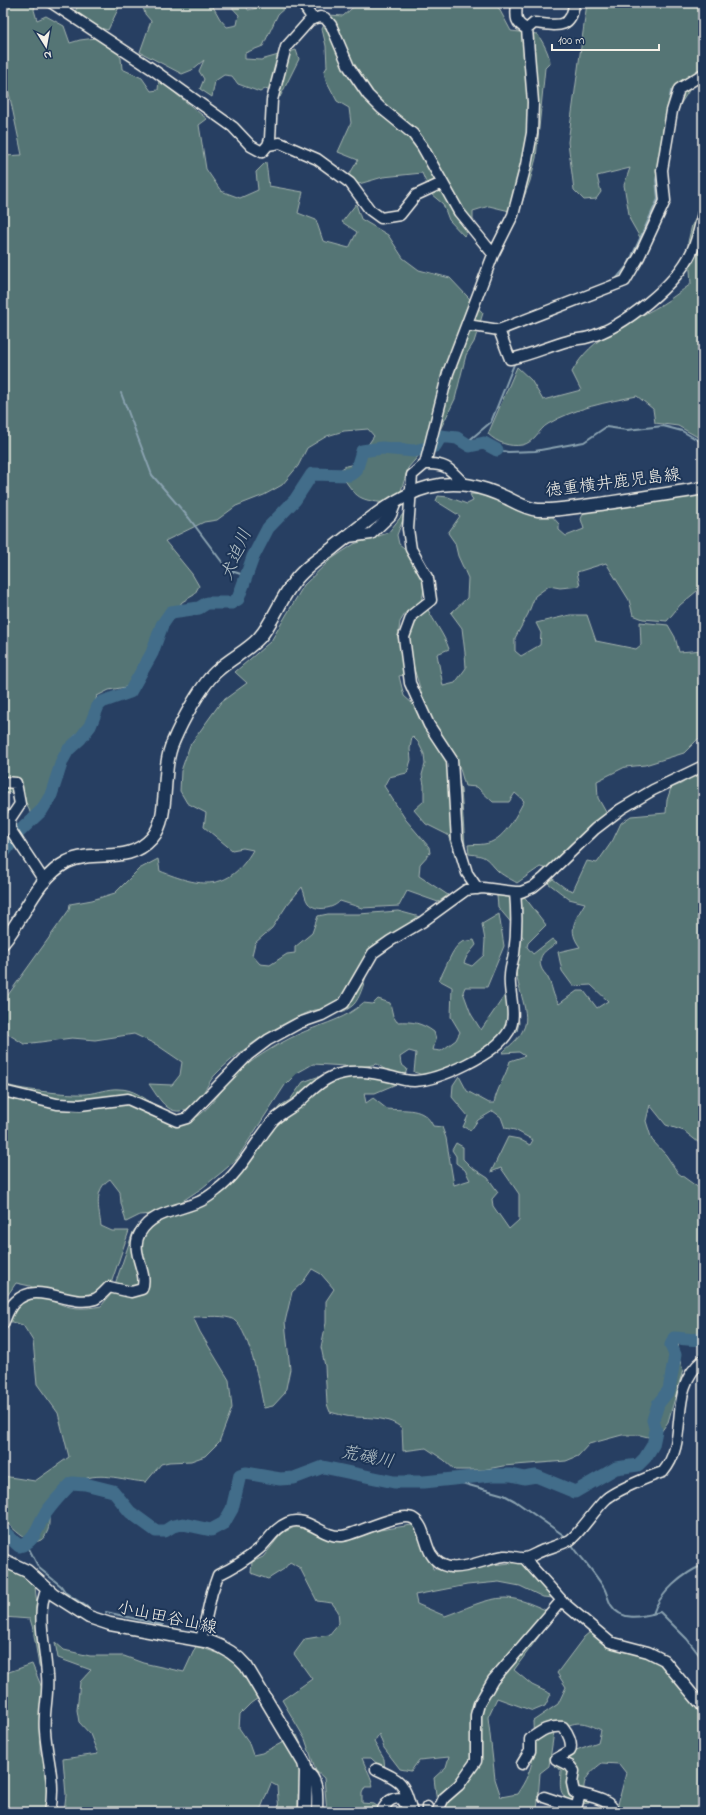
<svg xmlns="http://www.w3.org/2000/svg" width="706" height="1815" font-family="'Indie Flower','Klee One',sans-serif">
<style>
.green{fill:#547574;stroke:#a4b3ae}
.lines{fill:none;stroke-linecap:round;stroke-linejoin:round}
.stream{stroke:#8aa2b0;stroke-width:2}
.river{stroke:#436d8a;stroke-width:13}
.minor-casing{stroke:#f4f1e8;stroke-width:13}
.major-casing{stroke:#f4f1e8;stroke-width:15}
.minor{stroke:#1d3557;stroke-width:10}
.major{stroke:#1d3557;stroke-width:12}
.labels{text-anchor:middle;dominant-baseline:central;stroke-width:4;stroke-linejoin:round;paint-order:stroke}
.street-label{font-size:17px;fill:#f4f1e8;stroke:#1d3557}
.water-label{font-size:18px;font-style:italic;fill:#b6c3c7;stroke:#1d3557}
</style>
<rect width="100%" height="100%" fill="#273f62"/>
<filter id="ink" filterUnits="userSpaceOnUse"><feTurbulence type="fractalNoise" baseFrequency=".025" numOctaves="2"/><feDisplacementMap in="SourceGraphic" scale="8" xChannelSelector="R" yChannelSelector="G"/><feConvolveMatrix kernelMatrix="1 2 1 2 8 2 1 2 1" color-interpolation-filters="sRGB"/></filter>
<g filter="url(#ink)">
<path class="green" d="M3 3H36L34 10 37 20 46 16 64 26 70 43 80 40 96 38 116 51 121 58 122 69 142 78 151 91 158 90 159 80 207 119 199 125 206 169 221 191 240 198 258 190 256 172 266 162 269 186 303 192 298 213 316 220 323 241 349 248 357 232 342 222 356 204 361 219 388 235 403 258 419 270 450 278 483 313 474 342 466 355 455 399 439 432 408 468 401 491 387 503C354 500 357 496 338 471L346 466 355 464 374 436 368 429 344 431 327 436 307 448 298 466 282 485 264 495 236 506 217 520 204 522 165 541 192 574 199 586 194 595 182 602 146 655 133 679 126 687 109 690 97 696 91 713 84 726 65 746 49 791 31 815 27 804 10 792 3 796V156L22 155 8 88 3 41Z
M79 3H121L108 30 100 28 75 12Z
M142 3H211L220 19 227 27 237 25 239 15 228 3H246L248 10 257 8V3H287L286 7 278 14 263 46 245 53V59L261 60 296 50 299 59 280 97 277 93 265 89 260 92 238 84 232 76 224 75 215 81 212 97 200 89 204 79 199 71 204 60 192 70 182 74 140 52 151 21 145 14Z
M358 3H496L511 31 537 34C542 40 550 55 550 63L545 68 536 158 530 181 518 213 489 206 473 211V223L464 236 449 220 443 204 431 194 422 173 383 177 359 184 349 175 358 160 338 152 351 123 349 108 337 101 326 80 324 72 327 67 326 46 322 29 329 15 343 16Z
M587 3H678L679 6 703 4V75L695 81 676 111 658 219 642 241 630 220 624 185 630 168 597 176 601 192 596 199 584 200 574 190 568 142Z
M703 206V440L678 426 655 423 653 409 637 396C607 402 575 408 548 424 539 429 534 443 522 445 509 447 498 443 488 434L517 367 531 380 543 400 581 390 572 372C592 335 627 325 661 305 671 299 681 291 691 284L688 242 692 225Z
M703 492V586L680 605 667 621 643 619 633 615 629 600 606 563 577 572 580 586 560 588 549 586 535 596 528 614 515 638V651L521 656 540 645 541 633 536 623 570 615H587L596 641 636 649 641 645 640 622 668 625 675 637 679 652 703 650V734L684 753 645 765 625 767 597 781 598 798 607 814 548 869 540 867 517 883C511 879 501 875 496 869 485 857 486 856 469 854L468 845C473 844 479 845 484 844 503 842 516 816 524 801L515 793 509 802H493L477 787 465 786 458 762 429 717 407 646 409 624 427 608C434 622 444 634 449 649L437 654 443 686 455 683 466 668 465 653 462 628 451 613 467 598 468 578 458 556 455 543 448 533 460 516 436 501 438 496 448 497 467 504 473 501 470 494 486 495 503 503 535 513 550 514 559 524V530L566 536 584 529 581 519 585 509Z
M407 509 397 535 399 544 408 551 425 579 423 595 419 606 406 612 400 622 398 637 408 674 399 676 404 696 413 704 425 729 438 743 459 781 461 790 466 860 455 856 448 835 426 824 414 810 424 801V785L422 775 425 764 424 754 418 742 412 736 410 749 411 760 407 773 389 777 384 786 406 820 429 847 430 853 420 864 419 876 448 895 438 902 407 891 399 906 362 908 340 901C333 909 316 912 308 903 305 899 304 891 302 887L287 905 272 928 255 943 252 955 260 964 270 965 287 954 295 953V947L312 933 318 916 328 914H359L398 911 420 917 372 946C370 960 363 998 352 1006 335 1019 331 1009 315 1010 304 1012 278 1027 268 1033 253 1042 227 1062 215 1075 205 1086 199 1108 180 1111 166 1113 156 1094 149 1084L172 1085 180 1075 182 1062 157 1045 134 1034 95 1040 72 1038 24 1044 8 1034 3 1028V1002L69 910 70 904 92 900 115 893 139 869 158 859 160 871C200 887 228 893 253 850L243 848 232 850 204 827 206 813 187 803 180 791 181 771 190 745 221 702 247 683 235 672 271 641 304 585 330 560 354 544 388 533Z
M703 769V1146L684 1131 666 1125 650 1105 646 1121 652 1140 666 1155 678 1173 703 1191V1336L686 1334 679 1338 678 1355 683 1370 668 1422 656 1439 640 1435H622L589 1444 578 1456 566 1461 503 1466 482 1470H455L444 1460 426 1448 403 1451 402 1428C388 1417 372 1418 355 1417 347 1417 338 1414 330 1412L327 1404 325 1366 321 1347 326 1323V1301L334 1289 321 1274 312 1269 303 1282 292 1292 285 1322 290 1369 285 1393 273 1406 264 1408C260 1389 249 1323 230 1318 219 1315 205 1317 193 1317L200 1332 229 1380 232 1408 219 1442 205 1456 191 1461 169 1462 161 1464 146 1482C127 1481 100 1471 82 1480 72 1485 56 1498 51 1509 48 1515 50 1523 48 1530 38 1557 14 1529 3 1519V1476L35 1481 69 1457 58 1413 37 1384 33 1341 23 1325 8 1321 10 1299 18 1292 28 1289C58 1302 67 1313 101 1306L112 1293 133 1232 139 1224 181 1206 215 1185 233 1168 252 1156 273 1131 277 1123 272 1116 280 1106 290 1100 303 1082 317 1077 342 1078 361 1074 374 1068 401 1082 375 1093H364L366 1103 373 1098 387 1109C405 1111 424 1106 433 1126L442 1127 446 1138 454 1185 470 1180 465 1170 456 1163V1156L452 1150 456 1143 463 1147V1159L471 1167 488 1178 498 1192 492 1199 493 1206 509 1229 519 1220V1194L501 1168 491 1172 508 1137 519 1139 530 1145 533 1140 515 1130 505 1128 501 1117 493 1111 478 1120 471 1130 463 1127 468 1116 452 1097 453 1085 459 1076 467 1091 489 1103H494C497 1088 506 1076 510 1061L525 1056 519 1052 502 1053C509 1046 519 1039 523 1030 532 1014 516 988 516 968 516 959 519 949 520 940L524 938 498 907 497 896 492 894 523 895 546 925 528 943 527 947 533 954 552 939 557 943C548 949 537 954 541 967 542 971 546 974 548 978 553 987 552 995 559 1004L577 991H584L597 1008 608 1001 591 985 573 986 562 971 558 952 580 947C567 930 575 920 585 903L569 899 548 883 553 879 565 888 573 891 587 861 597 863 613 840 621 823 631 816 666 813 667 800 671 788 681 784Z
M499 914 504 946 487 987H465L463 992 471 1014 481 1030 505 995 516 998 519 1023 517 1031 509 1039 485 1055 426 1076 414 1072 416 1053 409 1051 400 1057 401 1064 407 1069 405 1075 387 1071 377 1064 362 1067 313 1064 297 1073 285 1085 236 1160 222 1172 202 1188 178 1204 153 1214 140 1215 126 1222 121 1203 120 1192 110 1179C93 1190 99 1209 101 1226L112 1231H129L107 1295 99 1304 85 1306 66 1304 30 1286 16 1283 3 1302V1083C11 1090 74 1095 86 1094 97 1093 108 1088 119 1089 147 1089 162 1123 193 1118 205 1117 228 1080 239 1071 259 1055 282 1041 306 1031 326 1023 347 1018 363 1003L373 1004 378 999 390 1003 393 1016 397 1022C412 1021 422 1023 434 1032L436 1039 433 1050 441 1051 456 1040 460 1032 451 1017 452 987 439 980C446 969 452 947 462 942 465 941 471 941 474 940L476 945 467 956 464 963 472 966 484 955 485 940 482 924Z
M418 1524 430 1556 433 1569 450 1570 519 1562 534 1569 564 1599 543 1597 520 1586 499 1582 467 1585 415 1595 417 1604 445 1616C463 1610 485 1598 505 1598 520 1598 536 1606 550 1612L548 1624 514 1670 532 1685 551 1694 545 1706 533 1711 497 1698 488 1717 495 1779 501 1797 517 1794C536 1766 534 1752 533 1721L558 1704 566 1687 557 1673 584 1637 596 1627 615 1638 661 1657 703 1700V1812H616L626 1773 619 1764 602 1763C586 1775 578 1785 589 1803L574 1805C558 1793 560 1790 561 1770L554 1766 560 1756 598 1742 601 1730C579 1719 575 1722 554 1732L549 1766 540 1773 537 1812H438L434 1778 446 1767 449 1757 419 1760 411 1771 400 1769 384 1748 379 1734 374 1742 384 1759 385 1771 371 1758H362C366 1769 372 1777 373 1787H365L362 1793V1803L374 1804 380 1808 379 1812H327L324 1778 316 1771 305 1739 282 1700 312 1679 294 1654 305 1639 329 1635 339 1623 338 1611 332 1603 317 1601 300 1568 290 1562 284 1569 268 1579 251 1573 252 1562 263 1557 282 1533 297 1526 343 1533 351 1539 380 1530Z
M3 1564C15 1569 29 1575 35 1587L45 1677 39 1666 33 1629 30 1619 3 1617Z
M55 1642 64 1650 90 1656H124L143 1663 184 1672 196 1646 248 1663 266 1693 251 1703 240 1714 239 1728 248 1741 253 1755 262 1753 297 1735 309 1762 311 1786 298 1794V1812H279L277 1786 271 1783 261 1808 252 1812H64L66 1795 63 1759 98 1754 90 1734 79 1722 77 1710 80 1682 91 1670 58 1658Z
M32 1664 45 1695 48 1733 40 1740V1754L53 1756 57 1786 53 1812H3V1674Z"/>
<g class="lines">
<path class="stream" d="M669 104 671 91 676 89
M610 281 616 279 628 265 658 199 656 180 658 171
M509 329 507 337 510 344
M121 393 152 475 189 518 228 570 247 576
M466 443 491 422 515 362
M497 450 508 452 535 451 584 442 606 427 627 430 663 426 682 431 703 443
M451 1480 504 1495 515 1501 566 1537
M27 1545 39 1568 61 1586 66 1593 89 1608
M572 1545C582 1559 595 1573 604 1588 607 1593 608 1600 611 1605 622 1623 644 1616 660 1612L687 1639 703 1660
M106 1612 163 1625
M653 1614C659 1593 684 1573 703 1565"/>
<path class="river" d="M3 854 19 832 42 810 51 795 62 761 68 750 80 739 90 726 98 706 102 702 130 692 152 653 162 625 171 612 199 608 207 603H231L238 599 253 557 268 528 295 500 312 474 349 475 356 471 362 451 382 448 414 451 435 446 441 436 457 438 470 446 484 443 497 450
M3 1531 19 1546C35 1543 37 1526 45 1514 53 1503 62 1493 72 1483L85 1484 113 1491 130 1512 156 1531H165L173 1526 183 1524 211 1530 224 1523 232 1509 240 1475 246 1473 280 1479 294 1478 323 1467 394 1482H424L492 1475H511L524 1478 536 1476 575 1492 616 1468 638 1465 645 1458 653 1445 656 1431 653 1420 658 1404 669 1390 675 1355 671 1345 674 1338C684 1338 692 1341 702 1339L703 1336"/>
<g class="minor-casing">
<path id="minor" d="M52 3 152 69 233 127 251 146 262 152 268 145 270 139 272 100 286 47 310 20 320 17 325 18 331 25 349 67 368 95 381 108 413 134 422 146 459 212 493 254
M302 3 313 19
M527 29 534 23C555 25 572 31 574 3
M268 145 280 143 317 159 350 183 370 210 381 218 400 215 416 195 442 183
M467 325 499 330 510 359C531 355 549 346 568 341 575 339 583 339 589 337 624 327 677 284 692 251 698 239 700 225 703 213
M499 330 625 281 639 257 665 201 662 170 672 111 679 89 703 74
M425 464C446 463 450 469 464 484
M348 537 371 534 391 515 396 502
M3 782 16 783 20 804 10 819V829L45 882
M478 889 467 873 457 840 452 760 429 725 410 683 404 637 412 615 431 600 428 579 411 549 408 529 412 475 425 464 448 373 493 255 513 215 526 165 532 133 533 102 527 29C514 23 516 16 517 3
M3 1091 57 1104 80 1105 128 1099 177 1121 187 1118 248 1055 268 1040 299 1023 322 1015 344 1003 373 953 390 941 422 922 466 890 483 888 515 892H521L533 887 544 878 595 829 621 809 653 790 703 766
M3 1324C6 1317 9 1307 15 1302 37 1279 68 1308 95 1299 100 1297 105 1291 109 1287L131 1292 142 1289C149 1272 129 1252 140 1233 152 1211 180 1211 201 1201 207 1198 212 1194 217 1190 240 1173 254 1144 272 1122 280 1113 291 1109 300 1101 310 1092 319 1082 331 1077 351 1068 371 1072 392 1077 399 1079 406 1081 414 1081 440 1080 496 1054 509 1031 518 1015 508 993 510 976 510 969 513 961 514 954 517 933 517 913 515 892
M524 1558 565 1604 610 1642 648 1652 664 1660 703 1707
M47 1589C35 1612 46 1650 47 1676 49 1694 43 1713 45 1731 47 1761 56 1780 50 1812
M201 1640 212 1592 218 1575C233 1568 246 1560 259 1549 268 1541 275 1528 287 1523 307 1514 322 1538 342 1536 358 1534 401 1510 414 1519 424 1525 425 1544 431 1554 447 1581 481 1559 504 1556 511 1555 518 1559 525 1558 531 1557 538 1552 544 1550 552 1547 562 1544 570 1540 579 1534 596 1508 606 1499 615 1491 650 1476 663 1472 691 1439 666 1390 703 1360
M522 1764 530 1751V1739C541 1731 549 1725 563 1727 568 1733 573 1743 570 1751L556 1759 570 1766 574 1771 572 1783 574 1792C586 1796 610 1798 615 1812
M376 1769C404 1782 403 1782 412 1812
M306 1771C320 1779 317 1798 317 1812
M544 1797 574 1807 577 1805 580 1794
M427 1807V1812
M383 1809C388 1801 391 1798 401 1798L408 1808
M437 1812 444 1798 459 1785 476 1761V1715L479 1704 493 1680 561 1601"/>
</g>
<g class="major-casing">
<path id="major" d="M3 943C24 918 36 878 67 862 96 848 127 866 152 838 171 817 160 771 173 742 181 723 202 683 218 670 231 658 247 651 259 638 274 621 280 599 294 582 304 568 320 558 333 548 360 527 396 495 429 487 458 480 481 486 507 498 517 503 527 509 538 510 558 511 580 506 600 504 634 499 669 494 703 488
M3 1560 27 1571 53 1594 89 1617 110 1624 210 1642C224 1647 236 1654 246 1666L304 1763 306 1771 305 1812"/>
</g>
<use href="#minor" class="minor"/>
<use href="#major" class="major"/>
</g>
</g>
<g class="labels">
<g class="street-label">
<text transform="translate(613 483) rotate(-7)">徳重横井鹿児島線</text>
<text transform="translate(167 1618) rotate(12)">小山田谷山線</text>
</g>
<g class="water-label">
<text transform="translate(237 555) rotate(-67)">犬迫川</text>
<text transform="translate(367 1458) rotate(11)">荒磯川</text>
</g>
</g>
<rect width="706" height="1815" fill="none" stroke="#1d3557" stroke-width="16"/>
<rect x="8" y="8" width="690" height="1799" fill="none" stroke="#f4f1e8" stroke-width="1.5" filter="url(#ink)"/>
<g transform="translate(46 46) rotate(169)" stroke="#1d3557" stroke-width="3" paint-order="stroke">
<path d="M0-3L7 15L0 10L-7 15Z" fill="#f4f1e8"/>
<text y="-6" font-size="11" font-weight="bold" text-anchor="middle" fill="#f4f1e8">N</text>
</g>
<path d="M552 44v6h107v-6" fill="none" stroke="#f4f1e8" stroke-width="2"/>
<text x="558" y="44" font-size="12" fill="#f4f1e8" stroke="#1d3557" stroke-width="3" paint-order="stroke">100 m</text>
</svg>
